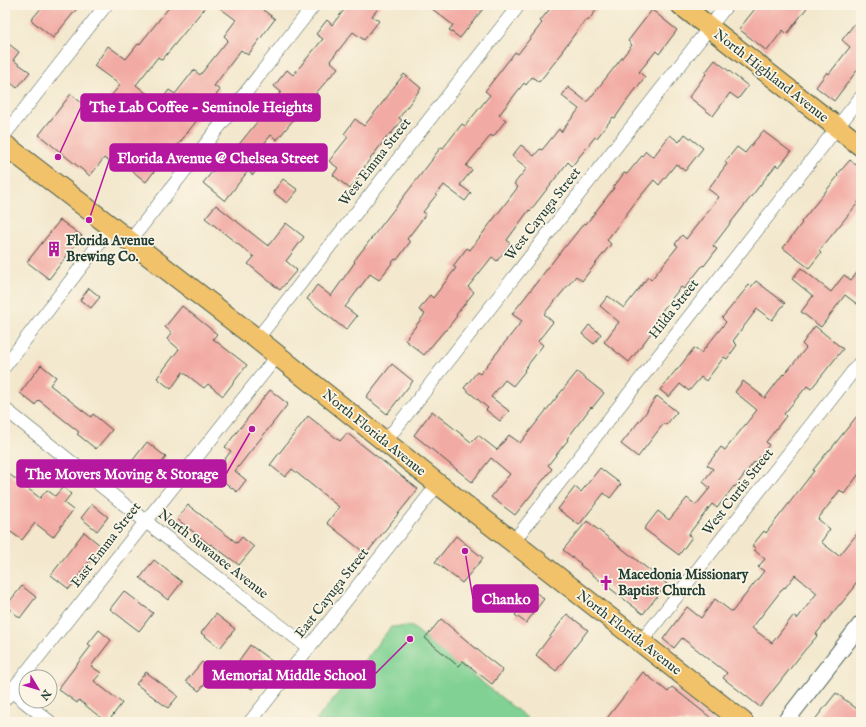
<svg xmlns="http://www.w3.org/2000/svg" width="866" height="727" font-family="'IM FELL English',serif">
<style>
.green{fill:#80d193;stroke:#508764}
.building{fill:#f2aba4;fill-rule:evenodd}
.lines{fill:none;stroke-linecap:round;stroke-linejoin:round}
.minor-casing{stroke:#3f574b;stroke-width:14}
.tertiary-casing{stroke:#3f574b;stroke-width:18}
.primary-casing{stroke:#3f574b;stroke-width:22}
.minor{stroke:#fff;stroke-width:13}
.tertiary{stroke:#fff;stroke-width:16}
.primary{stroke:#f2c26a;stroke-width:20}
.labels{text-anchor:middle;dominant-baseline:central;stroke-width:3.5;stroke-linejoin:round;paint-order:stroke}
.street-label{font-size:14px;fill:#1f3d34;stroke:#fcf5e5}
.poi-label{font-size:14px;font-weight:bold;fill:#1f3d34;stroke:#fcf5e5;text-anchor:start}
.leader{fill:none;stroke:#b5179e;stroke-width:1.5}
.callout-dot{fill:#b5179e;stroke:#fcf5e5;stroke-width:1.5}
.callout{fill:#b5179e;stroke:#b5179e;stroke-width:1.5}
.callout-label{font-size:15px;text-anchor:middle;font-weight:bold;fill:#fff}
</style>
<rect width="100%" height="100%" fill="#fcf5e5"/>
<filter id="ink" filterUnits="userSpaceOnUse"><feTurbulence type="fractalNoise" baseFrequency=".025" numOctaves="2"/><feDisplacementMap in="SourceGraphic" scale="8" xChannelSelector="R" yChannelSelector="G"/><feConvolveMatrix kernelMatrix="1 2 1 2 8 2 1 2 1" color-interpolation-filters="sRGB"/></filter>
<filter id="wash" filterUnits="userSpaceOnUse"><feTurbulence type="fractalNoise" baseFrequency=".012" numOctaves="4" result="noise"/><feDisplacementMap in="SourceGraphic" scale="16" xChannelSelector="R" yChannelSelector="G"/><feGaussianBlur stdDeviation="0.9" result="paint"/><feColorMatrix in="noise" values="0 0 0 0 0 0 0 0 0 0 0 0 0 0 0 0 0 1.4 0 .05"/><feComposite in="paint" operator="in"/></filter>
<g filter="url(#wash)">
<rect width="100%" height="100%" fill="#f3e8cd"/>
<path class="green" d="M411 626 532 722H315L391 627Z"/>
<g id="blocks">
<path class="building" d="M44 5H80L53 38 31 20Z
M171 5H207L162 60 158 57 136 85 159 103 169 90 175 94 194 70 200 75 228 40 224 36 236 20 216 5H257L275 19 248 55 241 50 214 86 220 90 168 158 166 156 146 182 121 162 117 167 104 158 90 176 39 135 71 94 90 110 100 97 106 102 120 85 94 66 108 46 126 59 138 44 139 45Z
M348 5H381L372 16 379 21 364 40 353 32 330 61 338 68 316 93 320 96 307 112 302 109 277 140 271 135 258 151 266 158 253 175 248 171 225 201 203 183 222 160 225 162 281 92 274 86 287 70 293 75 323 39 316 34 327 20 332 25Z
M427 5H486L460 38 449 30 453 25Z
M553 5H600L588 21 586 19 562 51 563 52 539 82 532 77 526 85 524 83 499 115 506 120 493 137 491 135 466 166 472 170 460 185 471 193 465 201 444 185 423 212 426 214 407 239 410 242 397 260 395 259 379 280 370 274 345 307 357 316 346 330 307 299 317 285 331 296 355 262 354 261 432 160V159L441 147 443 148 462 124 465 126 490 95 485 91 515 52 518 54 542 23 540 21Z
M758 5H809L787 34 783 30 767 51 739 29Z
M652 10 677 30 659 54 656 51 639 72 645 77 629 98 615 118 613 117 597 138 595 137 572 166 568 162 530 211 529 210 507 240 510 244 497 261 492 257 468 287 474 292 456 315 457 316 446 330H445L424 355 405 340 425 314 419 310 430 295 433 298 456 268 453 266 467 248 470 250 518 187 514 184 527 168 512 156 521 145 534 156 540 149 542 150 559 129 561 132 579 109 562 96 568 87 587 102 632 45 628 41Z
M861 15V65L834 101 816 87 827 72 829 74 850 47 842 40Z
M5 41 19 52 13 60 30 72 17 88 5 78Z
M715 60 748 86 738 99 730 93 713 116 689 97 706 74 705 73Z
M404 74 421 88 399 118 402 120 391 134 390 133 364 167 366 168 350 189 333 175 338 168 329 161 348 137 344 134 355 119 364 126 391 92H390Z
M763 131 791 152 779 167 776 165 732 221 713 246 717 249 704 266 703 265 684 289 681 287 657 317 661 320 629 362 604 342 619 322 600 306 608 296 624 308 648 277 651 280 678 246 675 244 682 235 686 239 719 197 708 189 727 164 725 162 737 147 745 153Z
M685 134 703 148 685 171 676 164 659 185 654 180 634 204 607 240 611 244 582 281 576 276 544 314 553 322 538 341 543 345 524 370 525 371 513 386 505 380 491 397 509 411 500 421 486 410 488 408 464 388 477 372 480 374 522 321 512 314 565 246H566L584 223 586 224 614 188H613L624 173 627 174 646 151 653 157 670 135 679 142Z
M850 160 861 169V199L819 251 821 253 809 268 783 248 802 223 801 222 838 176 837 175Z
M283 179 298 190 287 203 273 192Z
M216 205 268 246 286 223 304 237 286 261 297 270 280 290 248 264 254 257 205 218Z
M60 220 82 236 49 279 27 262Z
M801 268 831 292 844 275 851 280 861 268V307L845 295 821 327 801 312 813 296 792 279Z
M756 281 785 303 772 320 757 309 733 341 737 345 727 359 724 357 706 381 701 377 689 391 680 384 669 397 660 390 676 370H677L694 348 701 353 726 322 722 318 749 285 751 287Z
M89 288 100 297 91 308 80 300Z
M182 306 217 334 213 339 247 365 223 396 208 384 204 388 183 372 171 389 157 378 179 349 167 339 172 333 165 327Z
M589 325 601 334 594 344 582 334Z
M815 326 843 349 811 389 807 386 784 414 786 416 766 442 769 445 755 463 754 462 735 487 734 486 717 508 712 504 688 535 692 537 679 555 644 529 658 511 669 520 687 498 696 505 710 488 703 482 713 469 707 465 721 447 725 450 757 410 735 392 743 381 765 398 783 374 784 375 806 348 802 344Z
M392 364 413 381 387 414 366 397Z
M41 365 56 377 50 385 91 417 93 414 112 430 96 449 77 434 79 432 39 400 35 405 20 393Z
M577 372 604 393 592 408 591 407 567 439 568 440 548 465 552 469 515 515 491 497 510 474 491 458 472 482 414 435 432 411 471 442 478 435 497 450 509 435 520 443Z
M270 390 288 404 235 471 246 480 237 492 214 474 231 451 225 447Z
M657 396 677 412 666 425 664 423 638 457 621 444 648 410H647Z
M861 411V471L844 494 840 490 818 519 830 529 821 542 839 556 861 529V576L853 587 854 588 840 605H839L816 634 818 635 804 651 760 707 723 678 727 673 682 638 674 648 663 639 687 607 701 618 715 599 732 612 764 571 758 567 765 559 754 550 756 548 752 546 764 531 766 533 814 471 813 470 829 450H830ZM795 575 817 593 797 619 793 616 772 643 752 628 784 587 785 588Z
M308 416 340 441 347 433 418 489 366 554 327 523 339 507 292 469 285 477 270 465Z
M147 442 166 457 146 483 126 469Z
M600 468 621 484 610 498 604 493 579 525 558 509 575 487 581 492Z
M5 471 40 498 47 490 55 496 63 487 71 494 64 503 73 510 53 537 35 523 22 540 8 530 10 528 5 524Z
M92 504 108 517 97 531 81 518Z
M188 505 237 543 242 537 254 547 239 565 211 544 210 545 177 519Z
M587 521 667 584 643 614 580 565 581 564 563 550Z
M84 532 101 546 81 572 82 573 69 589 51 575Z
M456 536 483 558 462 583 435 562Z
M154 560 182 582 168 600 140 578Z
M22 586 36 597 20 618 6 606Z
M124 591 153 613 139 631 110 609Z
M534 591 544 599 526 623 515 615Z
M216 614 235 629 220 648 201 633Z
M567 614 588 630 556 671 536 655Z
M441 619 485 656 503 670 492 684 463 661 458 666 425 638Z
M99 630 111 640 91 666 101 673 94 681 122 703 108 722H106L79 700 77 703 58 689 91 646 88 644Z
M250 645 273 662 252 689 237 677 244 668 237 663Z
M202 662 215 672 199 691 186 681Z
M146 672 178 696 168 708 136 684Z
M643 672 668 692 672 687 716 722H604Z
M836 693 861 712V722H813Z"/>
</g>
</g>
<g filter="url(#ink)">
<use href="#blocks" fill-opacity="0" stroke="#3f574b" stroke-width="1"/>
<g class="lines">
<g class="minor-casing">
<path id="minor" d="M5 134 106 5
M130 241 314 5
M257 339 519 5
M5 366 112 227
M5 409 145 521 309 648
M385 442 727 5
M513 542 861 97
M641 642 861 361
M5 686 50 722
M5 699 277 356
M250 722 438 484"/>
</g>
<g class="tertiary-casing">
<path id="tertiary" d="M785 722 861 624"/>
</g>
<g class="primary-casing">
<path id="primary" d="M681 5 861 146
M5 145 257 339 438 484 513 542 743 722"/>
</g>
<use href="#minor" class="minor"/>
<use href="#tertiary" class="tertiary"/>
<use href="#primary" class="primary"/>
</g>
</g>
<defs>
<g id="building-bare" transform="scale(1.2)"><path d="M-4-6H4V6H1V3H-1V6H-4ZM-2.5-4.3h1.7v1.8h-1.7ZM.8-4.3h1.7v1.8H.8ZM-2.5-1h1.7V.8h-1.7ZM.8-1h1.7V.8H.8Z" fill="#b5179e" stroke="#fcf5e5" stroke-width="2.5" paint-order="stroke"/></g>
<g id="church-bare" transform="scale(1.2)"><path d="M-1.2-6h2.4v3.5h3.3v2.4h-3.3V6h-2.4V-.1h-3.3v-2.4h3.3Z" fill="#b5179e" stroke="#fcf5e5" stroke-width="2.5" paint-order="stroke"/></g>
</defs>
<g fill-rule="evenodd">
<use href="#building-bare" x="54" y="249"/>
<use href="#church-bare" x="606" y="583"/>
</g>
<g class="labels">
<g class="street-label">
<text transform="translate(771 76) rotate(38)">North Highland Avenue</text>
<text transform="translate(375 162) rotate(-52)">West Emma Street</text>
<text transform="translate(543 214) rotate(-52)">West Cayuga Street</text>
<text transform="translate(674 309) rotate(-52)">Hilda Street</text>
<text transform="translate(374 433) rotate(39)">North Florida Avenue</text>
<text transform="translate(738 492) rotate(-52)">West Curtis Street</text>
<text transform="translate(106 545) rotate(-52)">East Emma Street</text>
<text transform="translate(213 554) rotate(38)">North Suwanee Avenue</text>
<text transform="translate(332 593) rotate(-52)">East Cayuga Street</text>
<text transform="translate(629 633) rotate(38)">North Florida Avenue</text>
</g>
<g class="poi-label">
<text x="66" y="241">Florida Avenue<tspan x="66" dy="16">Brewing Co.</tspan></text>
<text x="618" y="575">Macedonia Missionary<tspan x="618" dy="16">Baptist Church</tspan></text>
</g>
</g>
<path class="leader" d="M58 157L81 107M89 220L110 158M252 429L226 474M465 551L473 599M410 639L375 674"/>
<g class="callout-dot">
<circle cx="58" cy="157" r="4"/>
<circle cx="89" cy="220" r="4"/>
<circle cx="252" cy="429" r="4"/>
<circle cx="465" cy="551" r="4"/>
<circle cx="410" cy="639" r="4"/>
</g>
<g class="callout">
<rect x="81" y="94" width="239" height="27" rx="4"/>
<rect x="110" y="144" width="217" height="27" rx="4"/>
<rect x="17" y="460" width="209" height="27" rx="4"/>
<rect x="473" y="585" width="65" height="27" rx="4"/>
<rect x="204" y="661" width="171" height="27" rx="4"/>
</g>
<g class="callout-label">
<text x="201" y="112">The Lab Coffee - Seminole Heights</text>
<text x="218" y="163">Florida Avenue @ Chelsea Street</text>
<text x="122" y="479">The Movers Moving &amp; Storage</text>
<text x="506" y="604">Chanko</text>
<text x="289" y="680">Memorial Middle School</text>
</g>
<rect width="866" height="727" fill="none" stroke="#fcf5e5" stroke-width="20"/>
<g transform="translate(38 689) rotate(128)"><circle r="19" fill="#fcf5e5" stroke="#a4ab9e"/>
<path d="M0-3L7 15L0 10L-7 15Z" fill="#b5179e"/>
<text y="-6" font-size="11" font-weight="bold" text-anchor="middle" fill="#1f3d34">N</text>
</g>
</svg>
